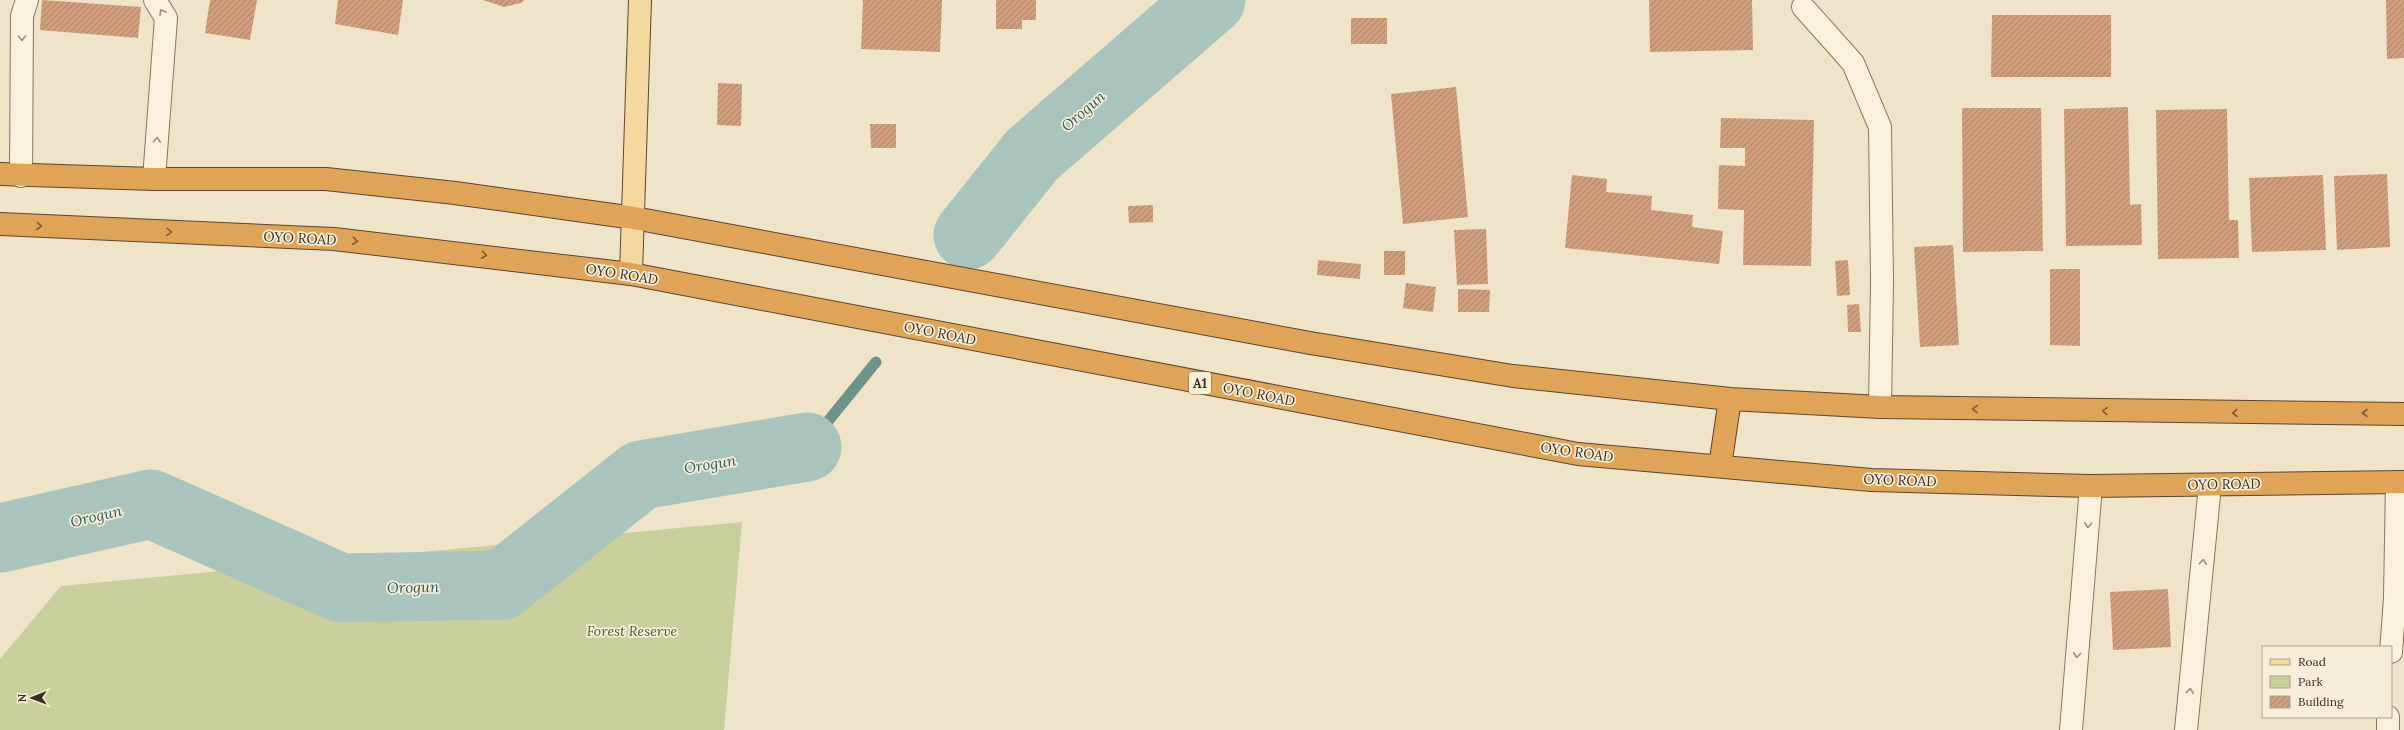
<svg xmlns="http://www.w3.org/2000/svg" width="2404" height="730" font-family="Lora,serif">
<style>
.park{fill:#c9cf9b}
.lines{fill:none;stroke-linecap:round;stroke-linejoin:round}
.stream{stroke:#6f938a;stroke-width:11}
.river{stroke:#a9c4bc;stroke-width:69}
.building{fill:url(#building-hatch)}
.minor-casing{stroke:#8d765c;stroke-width:24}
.major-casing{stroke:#5b4430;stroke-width:24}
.highway-casing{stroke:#5b4430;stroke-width:24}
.minor{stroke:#faf1dc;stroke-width:22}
.major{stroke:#f3d9a0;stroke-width:22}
.highway{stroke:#e0a458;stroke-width:22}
.oneway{stroke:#9c907e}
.oneway2{stroke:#7e5d36}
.labels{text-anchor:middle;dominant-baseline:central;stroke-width:3.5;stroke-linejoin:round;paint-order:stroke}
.shield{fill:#f7eed8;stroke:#756857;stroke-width:1}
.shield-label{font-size:13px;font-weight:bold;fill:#3d2e20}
.street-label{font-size:14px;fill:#3d2e20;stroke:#f7eed8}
.park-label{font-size:14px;font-style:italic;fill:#4d5a26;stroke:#f7eed8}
.water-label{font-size:15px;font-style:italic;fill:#2f5d5a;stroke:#f7eed8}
</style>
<defs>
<pattern id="building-hatch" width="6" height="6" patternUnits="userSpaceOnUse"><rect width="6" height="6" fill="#cf9f7d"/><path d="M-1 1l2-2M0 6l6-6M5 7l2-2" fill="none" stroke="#a98266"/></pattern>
</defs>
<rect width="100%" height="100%" fill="#f0e4c8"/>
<path class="park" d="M742 522 724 730H0V659L61 586Z"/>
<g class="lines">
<path class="stream" d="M807 447 876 362"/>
<path class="river" d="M968 235 1032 155 1211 0
M0 538 151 504 341 588 502 585 641 475 807 447"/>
</g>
<path class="building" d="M42 0 141 7 138 38 40 30Z
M210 0H257L250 40 205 33Z
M338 0H403L398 35 335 24Z
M483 0H524L521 3 504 7Z
M863 0H942L940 52 861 49Z
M996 0H1036V20H1022V29H996Z
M1649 0H1752L1753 50 1650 52Z
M2386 0H2404V58L2387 59Z
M1992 15H2111V77H1991Z
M1351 18H1387V44H1351Z
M718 83 742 84 741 126 717 125Z
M1456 87 1468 217 1403 224 1391 94Z
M2128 107 2130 205 2141 204 2142 245 2066 246 2064 109Z
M1962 108H2041L2043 251 1963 252Z
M2227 109 2229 220H2238L2239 258 2158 259 2156 110Z
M1721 118 1814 120 1811 266 1743 265 1744 210 1718 209 1719 165 1745 166V148H1720Z
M870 124H896V148H871Z
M2387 174 2390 247 2337 250 2334 176Z
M1572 175 1607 179 1606 192 1652 196 1651 210 1693 215 1692 227 1723 231 1719 264 1565 248Z
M2323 175 2326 250 2252 252 2249 178Z
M1153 205V222L1129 223 1128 206Z
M1486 229 1488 284 1457 285 1454 230Z
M1953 245 1959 345 1920 347 1914 247Z
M1384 251H1405V275H1384Z
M1318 260 1361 264 1360 279 1317 275Z
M1848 260 1850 295 1837 296 1835 261Z
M2050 269H2080V346L2050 345Z
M1406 283 1436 287 1433 312 1403 308Z
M1458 289 1490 290 1489 312H1458Z
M1859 304 1861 332H1848L1847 305Z
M2168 589 2171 647 2113 650 2110 592Z"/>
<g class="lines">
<g class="minor-casing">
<path id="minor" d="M1803 7 1853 63 1880 127 1882 282 1880 407
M21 176 22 16 27 0
M154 179 166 18 155 0
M2391 652 2395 598 2397 482
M2071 730 2091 486
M2186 730 2210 485
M2388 730V717"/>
</g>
<g class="major-casing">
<path id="major" d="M631 274 640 0"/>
</g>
<g class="highway-casing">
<path id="highway" d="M0 174 154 179H326L455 193 634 218 1310 343 1513 376 1730 399 1880 407 2404 414
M0 224 334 239 631 274 1578 454 1871 480 2091 486 2404 482
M1720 466 1730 399"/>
</g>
<use href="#minor" class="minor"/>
<use href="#major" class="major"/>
<use href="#highway" class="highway"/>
</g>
<defs><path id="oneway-chevron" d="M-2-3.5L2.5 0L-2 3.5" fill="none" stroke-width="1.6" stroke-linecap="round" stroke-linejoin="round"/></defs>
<g class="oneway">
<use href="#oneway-chevron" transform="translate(162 12) rotate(-120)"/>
<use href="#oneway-chevron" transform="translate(22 38) rotate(90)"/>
<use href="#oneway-chevron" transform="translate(157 140) rotate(-86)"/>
<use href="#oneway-chevron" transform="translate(2088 525) rotate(95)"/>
<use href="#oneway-chevron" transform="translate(2203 562) rotate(-84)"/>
<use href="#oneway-chevron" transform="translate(2077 655) rotate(95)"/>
<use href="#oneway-chevron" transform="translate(2190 691) rotate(-84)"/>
</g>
<g class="oneway2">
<use href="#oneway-chevron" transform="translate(39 226) rotate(3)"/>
<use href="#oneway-chevron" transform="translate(169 232) rotate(3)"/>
<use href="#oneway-chevron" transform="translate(355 241) rotate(6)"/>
<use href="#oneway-chevron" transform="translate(484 255) rotate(7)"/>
<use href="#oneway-chevron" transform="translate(1975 409) rotate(-179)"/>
<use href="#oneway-chevron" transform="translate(2105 411) rotate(-179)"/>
<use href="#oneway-chevron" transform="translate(2235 413) rotate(-180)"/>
<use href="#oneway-chevron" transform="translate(2365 413) rotate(-180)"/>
</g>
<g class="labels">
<rect class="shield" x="1189" y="372" width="22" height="22" rx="3"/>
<g class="shield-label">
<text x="1200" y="383">A1</text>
</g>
<g class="street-label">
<text transform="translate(300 238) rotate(3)">OYO ROAD</text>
<text transform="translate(622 274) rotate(9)">OYO ROAD</text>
<text transform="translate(940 333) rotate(11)">OYO ROAD</text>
<text transform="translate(1259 394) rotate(11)">OYO ROAD</text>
<text transform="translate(1577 452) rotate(8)">OYO ROAD</text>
<text transform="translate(1900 480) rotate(2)">OYO ROAD</text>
<text transform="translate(2224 484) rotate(-1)">OYO ROAD</text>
</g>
<g class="park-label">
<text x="632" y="631">Forest Reserve</text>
</g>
<g class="water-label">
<text transform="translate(1083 111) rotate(-41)">Orogun</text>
<text transform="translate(710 464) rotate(-9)">Orogun</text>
<text transform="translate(96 516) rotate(-13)">Orogun</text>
<text transform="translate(413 587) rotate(-1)">Orogun</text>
</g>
</g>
<rect x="2262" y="646" width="130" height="72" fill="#f7eed8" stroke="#ada18e"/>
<rect x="2270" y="659" width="20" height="6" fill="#f3d9a0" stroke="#ada18e"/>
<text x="2298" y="666" font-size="12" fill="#3d2e20">Road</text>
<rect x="2270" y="676" width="20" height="12" fill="#c9cf9b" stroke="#ada18e"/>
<text x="2298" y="686" font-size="12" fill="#3d2e20">Park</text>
<rect x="2270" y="696" width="20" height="12" fill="url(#building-hatch)" stroke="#ada18e"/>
<text x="2298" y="706" font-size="12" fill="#3d2e20">Building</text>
<g transform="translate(32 698) rotate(269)" stroke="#f7eed8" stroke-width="3" paint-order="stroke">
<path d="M0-3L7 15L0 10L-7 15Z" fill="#3d2e20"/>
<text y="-6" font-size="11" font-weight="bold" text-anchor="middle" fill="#3d2e20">N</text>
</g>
</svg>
